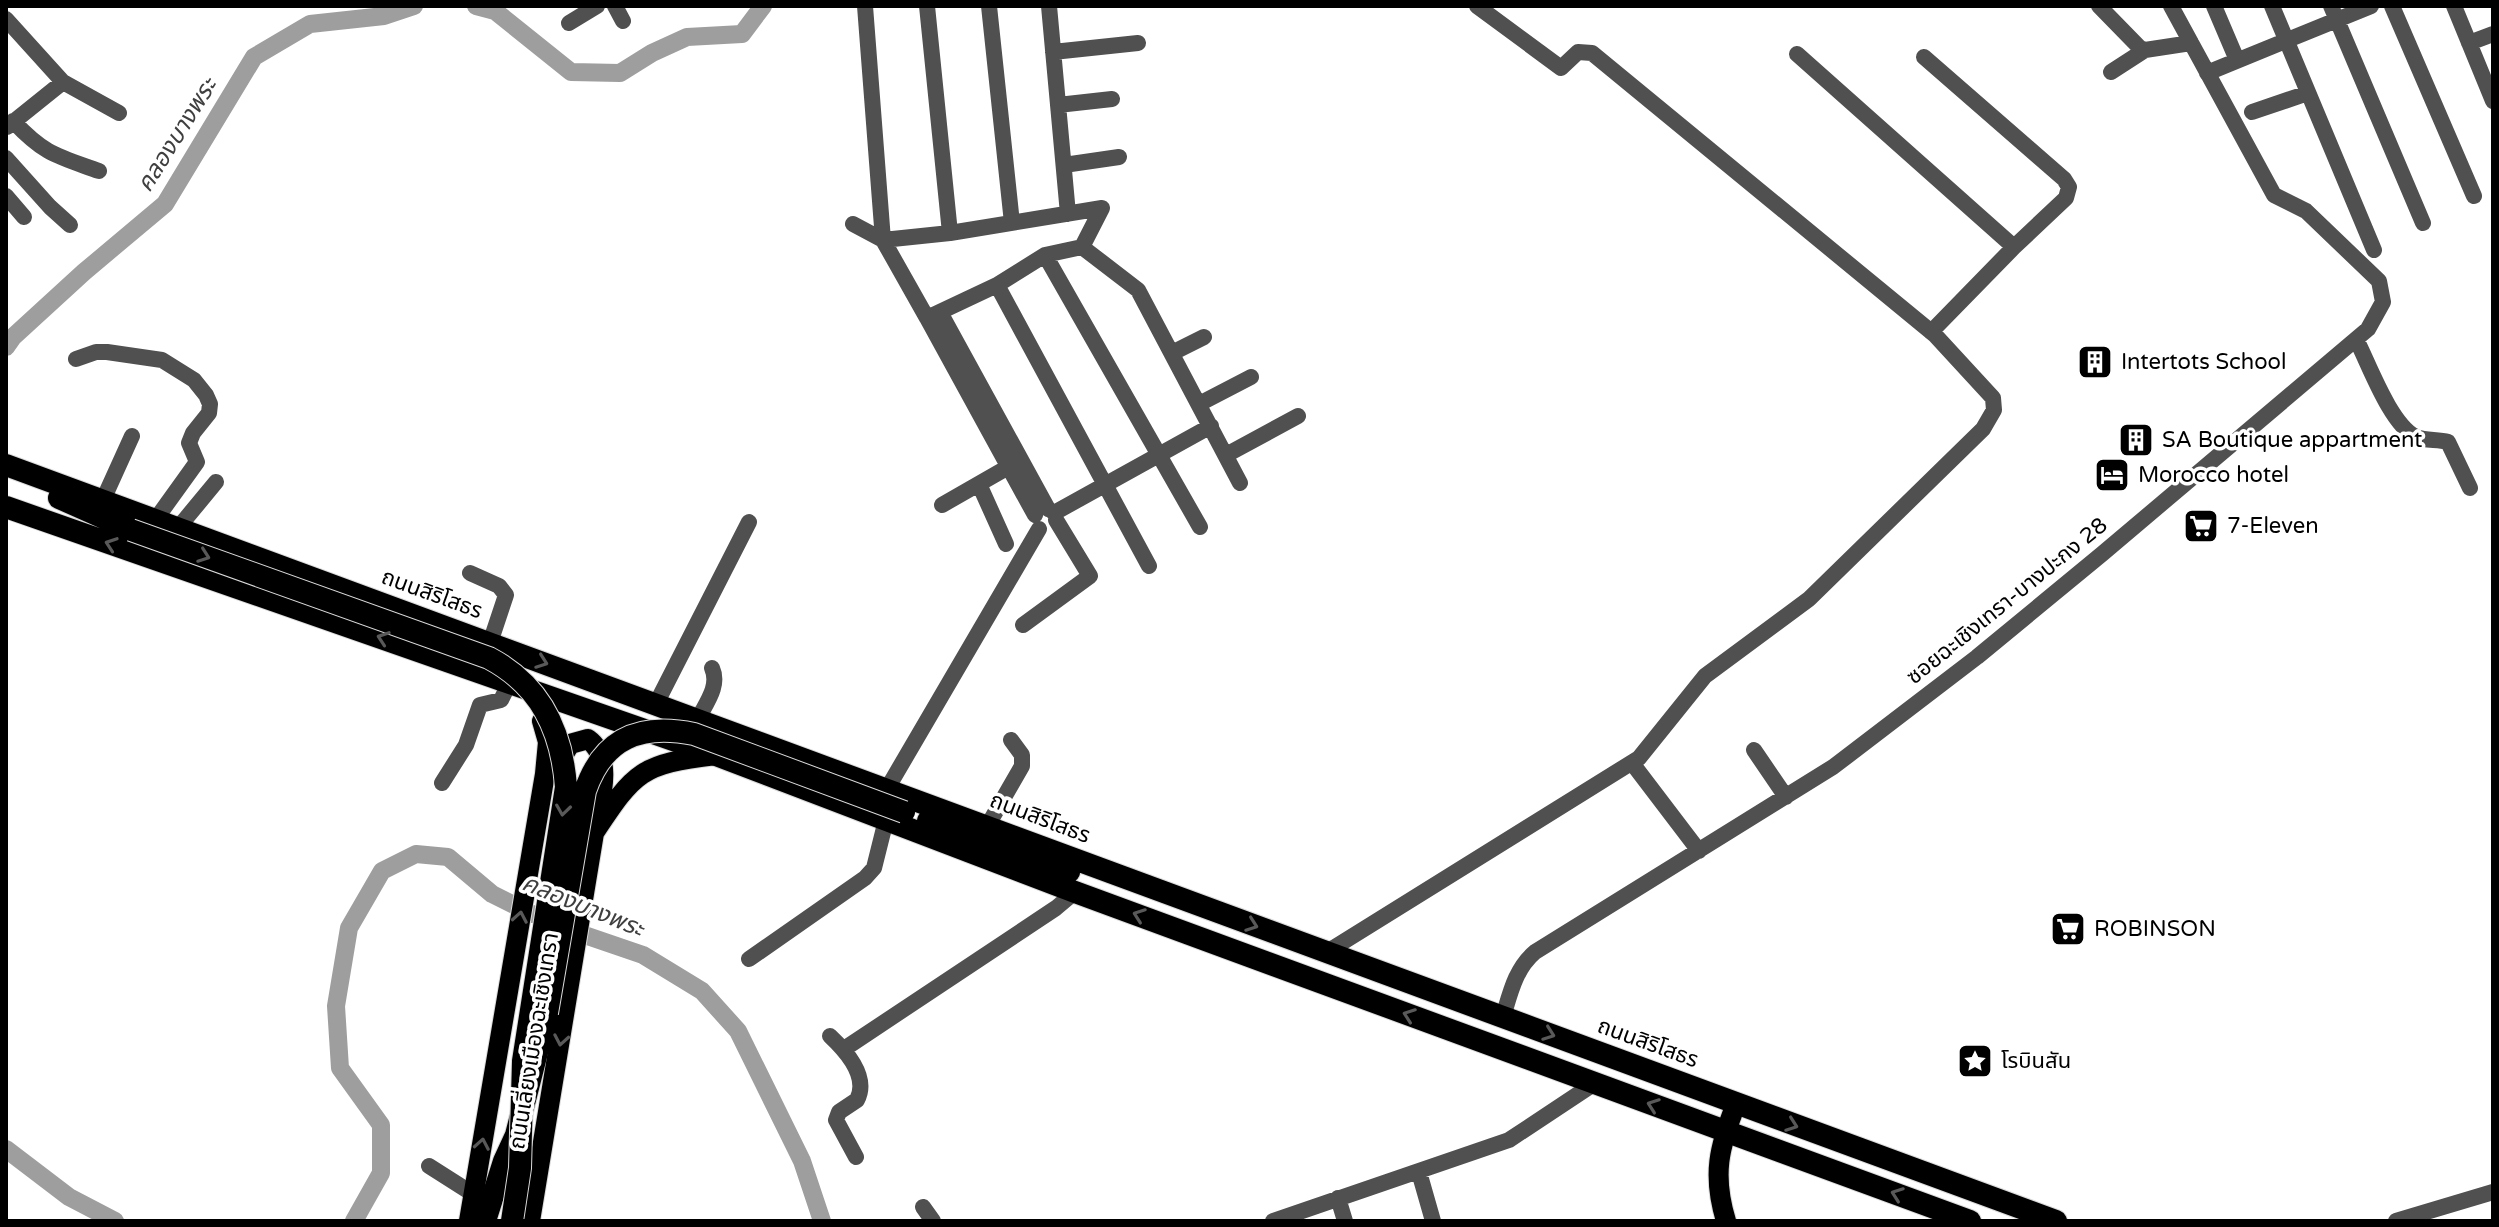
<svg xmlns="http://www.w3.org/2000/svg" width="2499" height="1227" font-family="'Varela Round','Noto Sans Thai',sans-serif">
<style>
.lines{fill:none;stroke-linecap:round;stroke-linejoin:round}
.river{stroke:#9e9e9e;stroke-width:18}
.major-casing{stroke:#dbdbdb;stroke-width:22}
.highway-casing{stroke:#dbdbdb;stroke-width:24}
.minor{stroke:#505050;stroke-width:16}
.major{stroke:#000;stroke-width:20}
.highway{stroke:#000;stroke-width:22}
.highway-bridge-casing{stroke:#dbdbdb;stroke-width:24;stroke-linecap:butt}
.highway-bridge{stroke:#000;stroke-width:22}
.oneway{stroke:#595959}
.labels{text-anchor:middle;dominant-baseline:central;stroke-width:7;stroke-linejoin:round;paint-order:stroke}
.poi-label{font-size:22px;fill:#000;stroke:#fff;text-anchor:start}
.street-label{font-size:22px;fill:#000;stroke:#fff}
.water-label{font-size:24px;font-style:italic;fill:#3f3f3f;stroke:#fff}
</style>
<rect width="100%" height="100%" fill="#fff"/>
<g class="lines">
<path class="river" d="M476 6 495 11 571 72 620 73 652 53 687 37 742 34 763 6
M6 347 13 337 84 272 165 204 254 57 310 24 384 16 414 6
M567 929 643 955 702 991 738 1031 802 1161 822 1221
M6 1149 69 1197 115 1221
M354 1221 381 1173V1125L340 1068 336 1006 349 928 382 871 416 854 448 857 492 894 532 914"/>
<g class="major-casing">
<path id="major" d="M556 767 570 744 588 739C613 757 601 798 596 823
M469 1221 545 774 548 742 542 721
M530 1221 594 833C635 771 641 764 716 755
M1726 1221C1712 1175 1719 1147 1736 1104"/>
</g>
<g class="highway-casing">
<path id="highway" d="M6 465 2056 1221
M59 498 131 530
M6 507 716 755 1075 892 1970 1221
M928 821 1069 872
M485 1221 504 1161 516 1135 547 1013"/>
</g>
<path class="minor" d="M615 6 623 21
M865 6 883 240 927 318
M927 6 950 233
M989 6 1012 223
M1049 6 1068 214
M2099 6 2140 48 2145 50 2191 43
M2214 6 2237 60
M2272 6 2374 250
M2331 6 2423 223
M2392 6 2474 196
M2454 6 2493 101
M6 19 63 82 119 113
M569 23 597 6
M2469 43 2493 34
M1053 52 1138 43
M1797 54 2014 247
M1924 57 2064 179 2069 187 2066 198 2014 247 1931 332
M2111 72 2145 50
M2207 73 2371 6
M1058 105 1112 99
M2252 112 2308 93
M13 121C45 155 57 156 99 171
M7 127 63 82
M6 158 50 207 70 225
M1064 165 1119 157
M6 196 24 217
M853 224 883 240 950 233 1102 208 1082 247 1045 255 997 285 927 318 1035 515
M1082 247 1138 290 1240 483
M1045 255 1200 527
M997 285 1149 566
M940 312 1048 509
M2356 339C2369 364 2390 424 2416 437 2426 441 2438 439 2448 442L2470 488
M1172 353 1204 337
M76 359 96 352H107L162 360 194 380 206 395 210 404 209 413 193 433 189 443 197 462 156 519
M1199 404 1251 377
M1226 455 1298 416
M979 484 1006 544
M103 500 132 436
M942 505 1017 462
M1054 513 1211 426
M178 528 216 482
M470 573 499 586 506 595 490 643
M1023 625 1090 576 1056 520
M656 704 749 522
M698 719C706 703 720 686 712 668
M1754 750 1786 797
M1632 763 1699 851
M442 783 466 745 480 705 501 700 510 682
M887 789 1039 529
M988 825 1022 766V755L1011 740
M1327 952 1639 758 1705 676 1809 599 1983 429 1994 410 1993 398 1935 335 1592 53 1578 52 1561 68 1477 6
M749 959 865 878 874 868 886 820
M1503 1017C1510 994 1515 969 1535 952L1833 767 1977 657 2102 554 2368 329 2383 302 2379 281 2306 211 2274 195 2171 6
M830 1036C846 1051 869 1077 857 1100L839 1112 836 1120 856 1157
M844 1049 1056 908 1075 892
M429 1166 473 1194
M1419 1172 1433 1221
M1338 1198 1345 1221
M923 1207 933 1221
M1273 1221 1509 1140 1595 1083
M2396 1221 2493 1192"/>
<use href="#major" class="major"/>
<use href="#highway" class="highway"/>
<g class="highway-bridge-casing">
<path id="highway-bridge" d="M131 530 489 658C540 685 562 730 566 787L523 1061 520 1168 512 1221
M547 1013 585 791C603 738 641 723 694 734L904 812"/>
</g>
<use href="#highway-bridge" class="highway-bridge"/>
</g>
<defs><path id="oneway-chevron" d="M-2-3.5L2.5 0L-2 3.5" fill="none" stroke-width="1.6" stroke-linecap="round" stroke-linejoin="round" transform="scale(2)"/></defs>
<g class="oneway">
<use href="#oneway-chevron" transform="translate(111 544) rotate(-161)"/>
<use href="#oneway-chevron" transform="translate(204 556) rotate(20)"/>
<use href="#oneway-chevron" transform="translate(383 638) rotate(-161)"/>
<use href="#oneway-chevron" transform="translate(542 662) rotate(20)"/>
<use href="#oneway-chevron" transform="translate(563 810) rotate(98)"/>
<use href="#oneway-chevron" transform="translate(1139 915) rotate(-160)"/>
<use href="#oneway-chevron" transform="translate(520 917) rotate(-80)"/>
<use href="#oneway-chevron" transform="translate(1252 925) rotate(20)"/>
<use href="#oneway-chevron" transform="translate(1409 1015) rotate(-160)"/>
<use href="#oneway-chevron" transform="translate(1549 1034) rotate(20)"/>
<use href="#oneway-chevron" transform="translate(561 1040) rotate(100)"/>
<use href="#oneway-chevron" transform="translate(1653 1105) rotate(-160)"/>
<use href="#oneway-chevron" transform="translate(1792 1125) rotate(20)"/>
<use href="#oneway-chevron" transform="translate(482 1144) rotate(-80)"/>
<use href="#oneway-chevron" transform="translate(1897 1194) rotate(-160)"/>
</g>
<defs>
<g id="building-square" transform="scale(1.8)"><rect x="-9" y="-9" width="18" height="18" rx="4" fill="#000" stroke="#fff"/><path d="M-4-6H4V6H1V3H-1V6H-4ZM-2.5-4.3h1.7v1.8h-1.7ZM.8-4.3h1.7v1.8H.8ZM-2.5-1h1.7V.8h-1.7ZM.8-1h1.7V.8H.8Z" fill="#fff"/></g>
<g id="hotel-square" transform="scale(1.8)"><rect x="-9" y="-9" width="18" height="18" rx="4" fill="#000" stroke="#fff"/><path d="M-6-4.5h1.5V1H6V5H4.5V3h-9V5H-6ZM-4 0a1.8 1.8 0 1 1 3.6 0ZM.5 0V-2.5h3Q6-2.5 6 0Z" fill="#fff"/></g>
<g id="supermarket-square" transform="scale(1.8)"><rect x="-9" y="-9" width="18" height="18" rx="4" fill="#000" stroke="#fff"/><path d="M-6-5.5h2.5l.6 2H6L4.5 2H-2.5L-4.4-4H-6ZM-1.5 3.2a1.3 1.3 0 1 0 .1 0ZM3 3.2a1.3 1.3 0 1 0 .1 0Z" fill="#fff"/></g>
<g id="sight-square" transform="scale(1.8)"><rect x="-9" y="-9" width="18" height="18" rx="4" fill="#000" stroke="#fff"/><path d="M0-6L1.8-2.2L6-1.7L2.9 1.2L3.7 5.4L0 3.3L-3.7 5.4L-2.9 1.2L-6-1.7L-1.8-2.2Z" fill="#fff"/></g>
</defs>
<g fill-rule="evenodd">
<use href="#building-square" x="2095" y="362"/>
<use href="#building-square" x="2136" y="440"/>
<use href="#hotel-square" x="2112" y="475"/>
<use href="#supermarket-square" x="2201" y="526"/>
<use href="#supermarket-square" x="2068" y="929"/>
<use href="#sight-square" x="1975" y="1061"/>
</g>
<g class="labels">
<g class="poi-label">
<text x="2121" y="362">Intertots School</text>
<text x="2162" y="440">SA Boutique appartment</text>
<text x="2138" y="475">Morocco hotel</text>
<text x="2227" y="526">7-Eleven</text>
<text x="2094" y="929">ROBINSON</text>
<text x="2001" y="1061">โรบินสัน</text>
</g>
<g class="street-label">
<text transform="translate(432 594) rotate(20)">ถนนสิริโสธร</text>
<text transform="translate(2007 601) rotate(-39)">ซอยฉะเชิงเทรา-บางปะกง 28</text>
<text transform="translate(1040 818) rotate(21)">ถนนสิริโสธร</text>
<text transform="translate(534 1041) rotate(-81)">ถนนเลี่ยงเมืองฉะเชิงเทรา</text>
<text transform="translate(1648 1043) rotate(20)">ถนนสิริโสธร</text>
</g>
<g class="water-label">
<text transform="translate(177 135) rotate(-58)">คลองบางพระ</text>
<text transform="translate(583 906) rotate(22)">คลองบางพระ</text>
</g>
</g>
<rect width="2499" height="1227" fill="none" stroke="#000000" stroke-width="16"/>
</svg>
